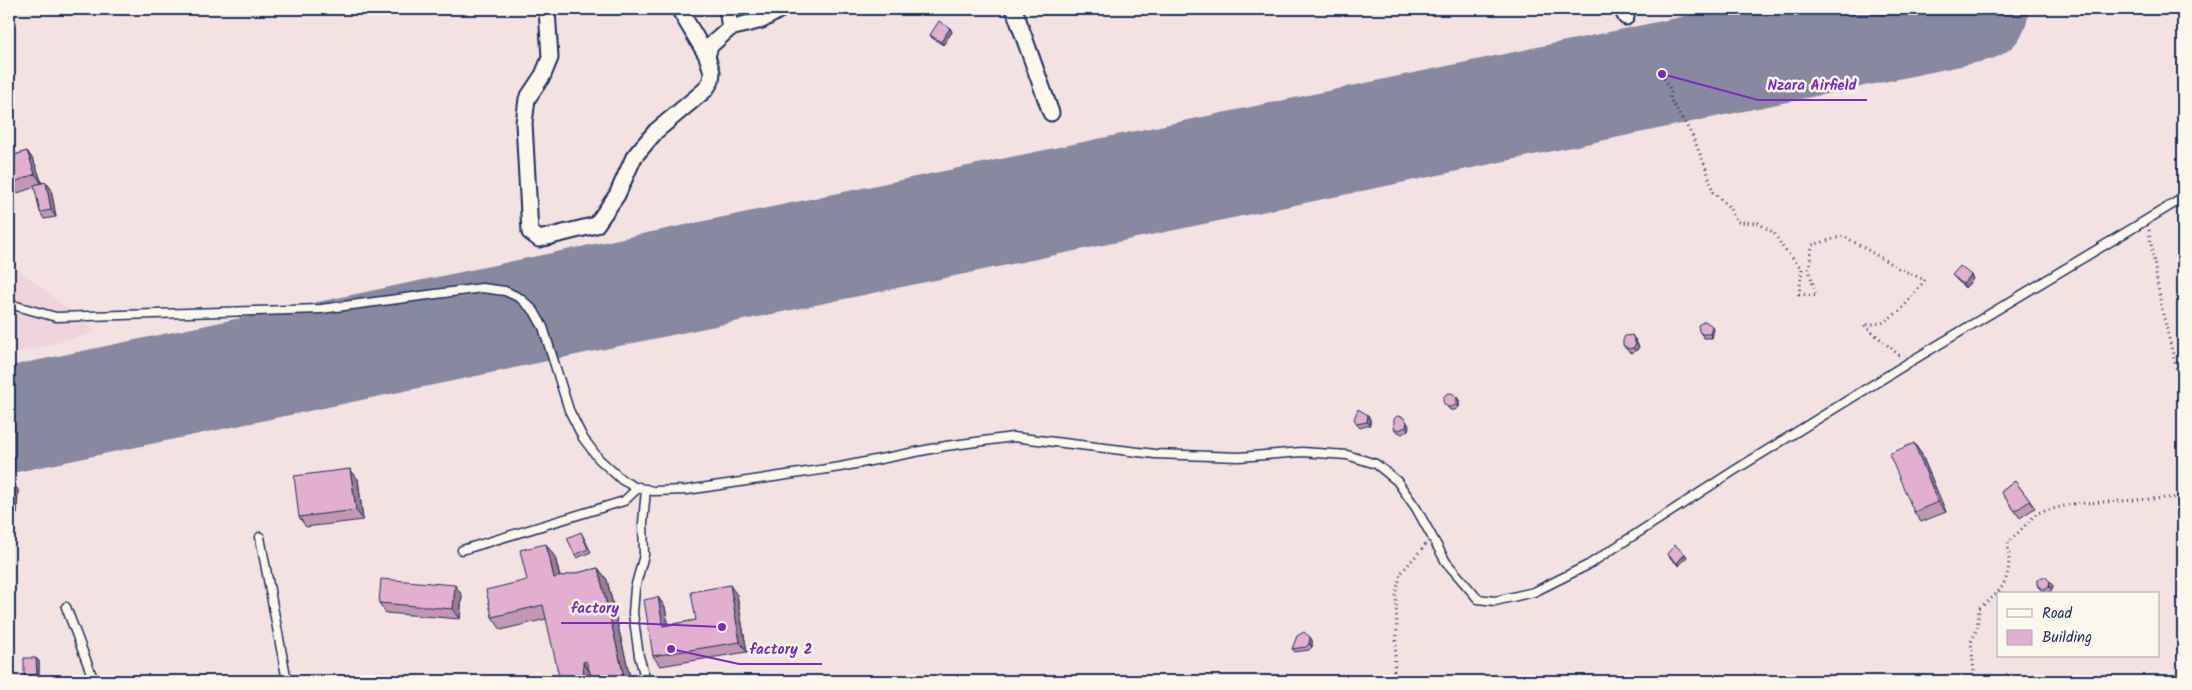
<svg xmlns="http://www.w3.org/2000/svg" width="2192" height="690" font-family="Kalam,sans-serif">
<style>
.built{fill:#efd3dd}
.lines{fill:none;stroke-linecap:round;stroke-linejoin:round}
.runway{stroke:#8888a0;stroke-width:105}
.service-casing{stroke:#1b2f5e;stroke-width:11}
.minor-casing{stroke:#1b2f5e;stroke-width:19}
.path{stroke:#1b2f5e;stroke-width:3;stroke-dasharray:1 4;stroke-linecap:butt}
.service{stroke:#fbf7ec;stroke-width:8}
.minor{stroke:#fbf7ec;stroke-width:15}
.wall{fill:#c297b1;stroke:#1b2f5e}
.shaded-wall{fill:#9e7b90;stroke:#1b2f5e}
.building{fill:#e2b0ce;stroke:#1b2f5e}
.leader{fill:none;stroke:#7b2cbf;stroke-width:2}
.callout-dot{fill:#7b2cbf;stroke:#fbf7ec;stroke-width:2}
.callout-label{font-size:15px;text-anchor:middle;font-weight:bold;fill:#7b2cbf;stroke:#fbf7ec;stroke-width:5;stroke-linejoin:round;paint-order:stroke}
</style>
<rect width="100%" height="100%" fill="#f4e2e3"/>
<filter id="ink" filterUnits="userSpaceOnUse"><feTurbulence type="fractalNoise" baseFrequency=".02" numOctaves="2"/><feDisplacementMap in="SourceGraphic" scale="10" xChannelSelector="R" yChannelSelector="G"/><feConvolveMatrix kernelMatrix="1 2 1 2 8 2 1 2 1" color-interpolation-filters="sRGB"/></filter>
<g filter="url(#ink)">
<path class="built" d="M9 262 97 332 9 355Z"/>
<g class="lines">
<path class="runway" d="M9 420 1976 9"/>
<g class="service-casing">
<path id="service" d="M9 304 56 317 321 309 482 288 505 291 520 298 534 311 543 327 569 410 583 438 599 459 622 480 635 487 653 491 687 490 840 467 946 446 1013 437 1155 454 1239 457 1302 452 1347 455 1376 464 1397 481 1416 508 1446 562 1478 599 1495 601 1534 592 1588 565 1735 470 1908 363 2183 198
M646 489 643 523 644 555 635 588 633 613 639 656 646 681
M260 537 287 681
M462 550 624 501 639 487
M66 607 94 681"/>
</g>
<g class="minor-casing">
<path id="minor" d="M547 9 550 58 543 75 527 99 524 123 530 232 539 239 596 225 617 195 634 157 656 131 705 90 711 81 712 72 707 56 710 46 730 28 762 20 781 9
M679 9 707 56
M727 9 730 28
M1014 9 1051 113
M1622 9 1626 17"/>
</g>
<path class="path" d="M1662 74 1671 91 1670 99 1692 135 1706 168 1713 192 1729 207 1737 222 1758 223 1774 233 1784 249 1802 269 1799 294 1816 296 1809 269 1812 245 1844 236 1898 268 1925 280 1900 311 1882 323 1864 325 1900 356
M2149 230 2161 306 2183 395
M1393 681 1397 634 1396 593 1401 573 1426 544
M1975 681 1971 642 1977 629 1979 608C2007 588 2011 577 2008 543L2037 513 2072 504 2183 497"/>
<use href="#service" class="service"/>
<use href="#minor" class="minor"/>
</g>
<path class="wall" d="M950 28 952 32 943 45 932 38 930 35Z
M27 151 34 161 42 183 46 182 51 189 56 217 44 219 40 212 35 187 9 196V157Z
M1952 275H1971L1973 279 1965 288Z
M1714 329 1712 338H1704L1699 331Z
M1635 339 1639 347 1636 351 1631 353 1626 349 1623 345Z
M1459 400V407L1455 410H1450L1444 403Z
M1403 417 1409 426 1408 430 1402 434 1396 431 1394 428Z
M1370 419V425L1360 428 1357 424Z
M1921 453 1946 512 1921 522 1914 512Z
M358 479 363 520 306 527 299 517Z
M2015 481 2035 508 2020 518 2001 492Z
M9 483H13L18 490 17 514H9Z
M581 532 591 552 577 558 575 555Z
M1667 554H1685L1687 557 1679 566 1670 558Z
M555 557 560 577 598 568 607 580 631 681H593L592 678 546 619 501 630 492 617 527 580Z
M2037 585 2053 586 2052 590 2046 594 2039 588Z
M462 595 460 619 386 613 379 603Z
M737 595 747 652 660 666 653 656 658 597 665 607 668 625 696 620Z
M1312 640V647L1309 650 1295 652 1292 649Z
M39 661V678H26L24 675Z"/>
<path class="shaded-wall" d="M950 28 952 32 943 45 941 42Z
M27 151 34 161 42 184 35 174Z
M46 182 51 189 56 217 51 210Z
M1971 275 1973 279 1965 288 1963 284Z
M1712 326 1714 329 1712 338 1710 334Z
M1632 335 1639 347 1636 351 1633 348Z
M1457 397 1459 400V407L1456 404Z
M1368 415 1370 419V425L1367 422Z
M1407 422 1409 426 1408 430 1406 427Z
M1914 443 1921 453 1946 512 1938 502Z
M350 469 358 479 363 520 356 510Z
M13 483 18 490 17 514 12 507Z
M546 544 555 557 563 591 554 578Z
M1685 554 1687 557 1679 566 1677 563Z
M598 568 607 580 631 681H625Z
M2050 582 2053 586 2052 590 2049 587Z
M455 585 462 595 460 619 453 609Z
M730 585 737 595 747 652 740 642Z
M658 597 665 607 670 636 663 626Z
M1310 637 1312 640V647L1309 644Z
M36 658 39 661V678L37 675Z
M583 662 592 675V681H584Z"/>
<path class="building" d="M939 21 950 28 941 42 930 35Z
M27 151 35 174 9 184V157Z
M46 182 51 210 40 212 34 185Z
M1960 266 1971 275 1963 284 1952 275Z
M1705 321 1712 326 1710 334H1702L1699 331 1698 325Z
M1632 335 1636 344 1633 348 1629 349 1623 345V340L1625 336Z
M1443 400a7 7 0 1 1 14 0a7 7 0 1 1-14 0Z
M1358 409 1368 415 1367 422 1357 424 1354 419Z
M1397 416 1403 417 1407 422 1406 427 1399 430 1394 428V419Z
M1914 443 1938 502 1914 512 1889 454Z
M350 469 356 510 299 517 294 476Z
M2015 481 2030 501 2015 511 2001 492Z
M9 483H13L12 507H9Z
M581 532 588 549 575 555 567 538Z
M546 544 554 578 598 568 625 681H593L586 661 583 662 584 681H560L543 605 492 617 486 590 527 580 520 550Z
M1675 545 1685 554 1677 563 1667 554Z
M2042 577H2046L2050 582 2049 587 2044 590 2037 585V580Z
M381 579 455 585 453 609 379 603Z
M730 585 740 642 653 656 644 600 658 597 663 626 696 620 691 592Z
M1304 632 1310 637 1309 644 1306 647 1292 649 1297 636Z
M24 658H36L37 675H24Z"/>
</g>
<path class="leader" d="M1662 74L1758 100H1867M722 627L629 623H561M671 649L739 664H822"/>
<g class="callout-dot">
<circle cx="1662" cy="74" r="5"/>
<circle cx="722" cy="627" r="5"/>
<circle cx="671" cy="649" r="5"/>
</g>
<g class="callout-label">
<text x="1812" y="90">Nzara Airfield</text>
<text x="595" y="613">factory</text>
<text x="781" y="654">factory 2</text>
</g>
<rect width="2192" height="690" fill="none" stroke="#fbf7ec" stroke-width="30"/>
<rect x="15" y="15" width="2162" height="660" fill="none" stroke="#1b2f5e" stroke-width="2" filter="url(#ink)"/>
<rect x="1997" y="592" width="162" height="65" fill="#fbf7ec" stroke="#a1a7b3"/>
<rect x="2007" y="609" width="25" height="8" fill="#fbf7ec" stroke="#a1a7b3"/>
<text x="2042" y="618" font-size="15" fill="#1b2f5e">Road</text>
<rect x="2007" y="630" width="25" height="15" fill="#e2b0ce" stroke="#a1a7b3"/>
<text x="2042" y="642" font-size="15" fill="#1b2f5e">Building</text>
</svg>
